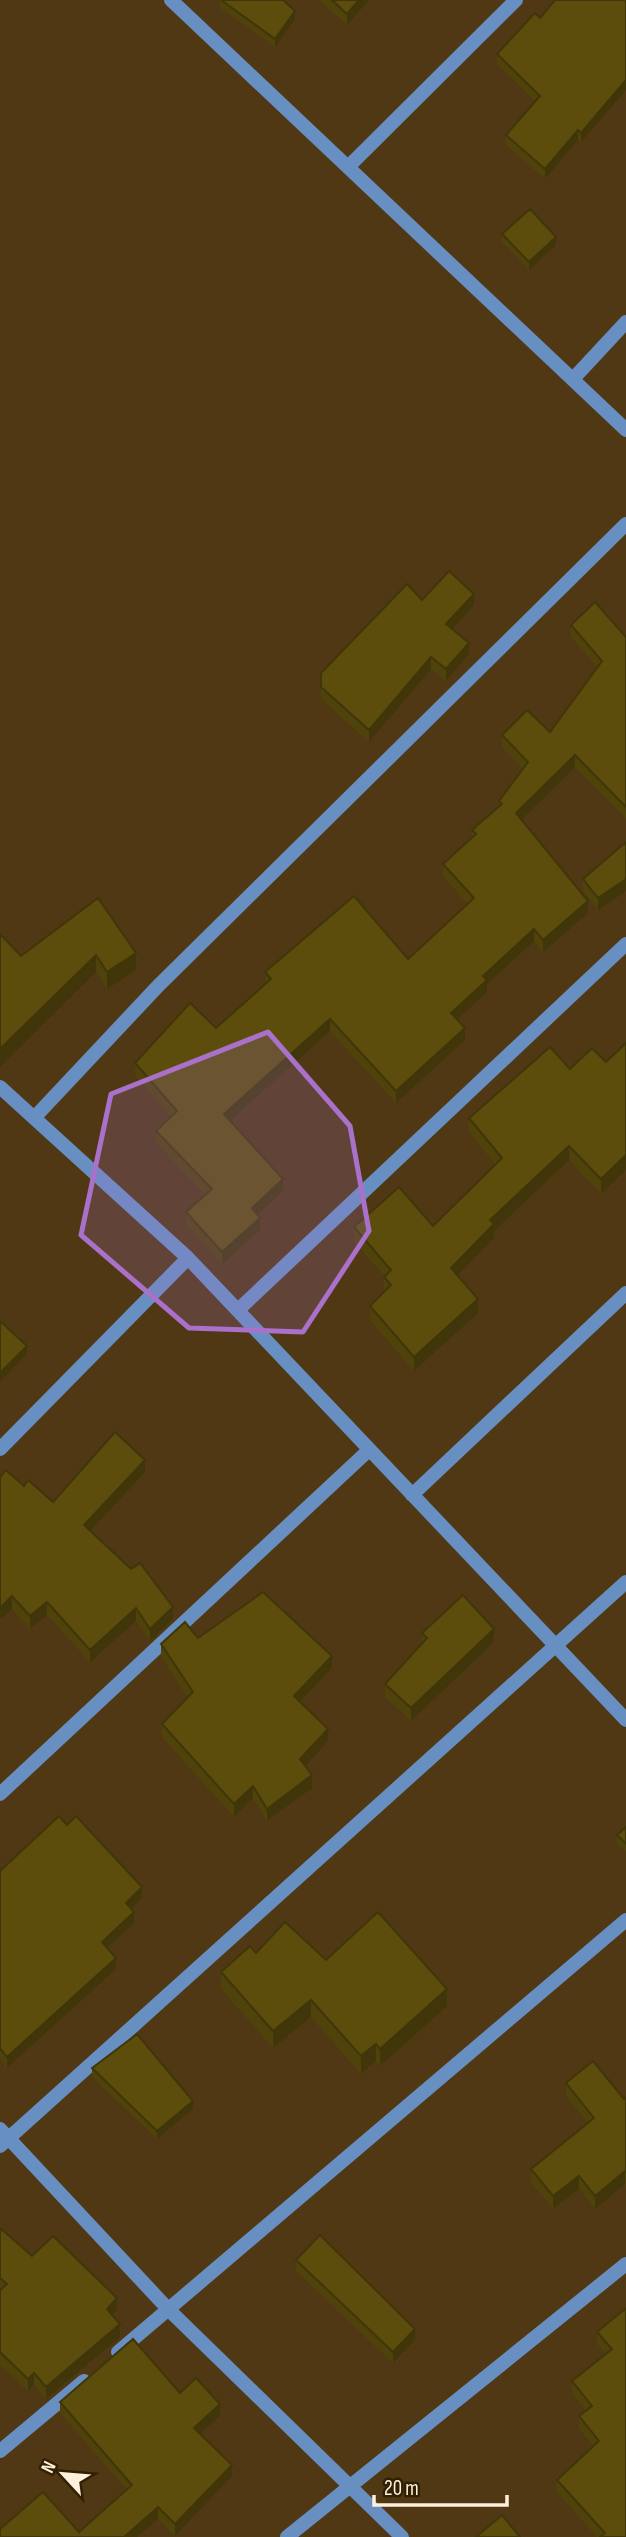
<svg xmlns="http://www.w3.org/2000/svg" width="626" height="2537" font-family="'Sofia Sans Condensed',sans-serif">
<style>
.lines{fill:none;stroke-linecap:round;stroke-linejoin:round}
.street{stroke:#678fc2;stroke-width:14}
.wall{fill:#4f420b}
.shaded-wall{fill:#403609}
.building{fill:#5c4d0d;stroke:#403609;stroke-width:2}
.marked{fill:#a971ca;fill-opacity:0.2;stroke:#a971ca;stroke-width:5;stroke-linejoin:round}
</style>
<rect width="100%" height="100%" fill="#503814"/>
<g class="lines">
<path class="street" d="M171 0 626 430
M348 167 516 0
M573 379 626 322
M0 1087 188 1258 626 1720
M34 1118 158 986 626 524
M238 1310 626 944
M0 1449 188 1258
M412 1495 626 1293
M0 1794 369 1450
M0 2129 169 2310 402 2537
M0 2146 626 1582
M118 2352 626 1920
M0 2451 84 2381
M287 2537 626 2264"/>
</g>
<path class="wall" d="M218 0H283L295 19 275 47 220 8V2Z
M319 0H369L347 25Z
M626 0 581 142 578 140 545 179 506 145V135L535 101 497 64V54L540 18Z
M502 234 556 245 529 270 502 242Z
M422 600 474 605 452 629 469 654 446 681 431 669 369 742 321 699V673Z
M571 625 626 637V819L575 767 521 820 588 913 543 952 534 941 487 984V992L457 1019 465 1040 396 1103 330 1031 230 1120 283 1191 257 1214 260 1230 222 1264 186 1224V1212L205 1195 156 1143V1131L171 1117 135 1075V1063L216 1028 266 984 265 972 408 959 468 904 443 876V864L472 837V830L499 806V801L523 769 502 747V735L550 732 597 667 571 637Z
M626 842 598 910 583 891V879Z
M98 898 136 970 107 989 96 972 21 956Z
M606 1062 601 1194 569 1160 494 1231V1238L457 1275 478 1313 414 1371 370 1320V1306L384 1292V1277L385 1276 354 1242V1227L433 1226 496 1165 469 1132V1118L570 1069Z
M145 1472 91 1531 173 1619 150 1641 136 1621 90 1662 47 1615 30 1629 12 1609 0 1620V1477L24 1486 53 1502Z
M422 1633 494 1642 411 1721 385 1697V1684L422 1644Z
M198 1638 332 1668 301 1702 328 1741 305 1766 312 1788 267 1821 253 1798 234 1817 162 1737V1724L188 1698 161 1657V1644Z
M626 1827V1852L617 1843V1835Z
M0 1871 142 1898 131 1909 134 1923 108 1948 116 1969 7 2068 0 2059Z
M256 1953 326 1960 447 2006 380 2066 376 2061 361 2074 311 2017 273 2048 221 1989V1972Z
M92 2068 193 2109 157 2139 92 2077Z
M566 2083 624 2099 626 2097V2186L625 2184 595 2209 579 2189 553 2209 531 2182V2169L588 2123 566 2096Z
M0 2228 32 2256 117 2310 112 2315 120 2337 46 2399 34 2385 28 2391 0 2365Z
M296 2260 415 2340 393 2363 296 2271Z
M626 2308V2537H597L557 2492V2480L593 2446 579 2429V2416L586 2411 572 2393V2381L606 2354 597 2344V2332Z
M180 2393 220 2416 200 2434 232 2476 175 2536 158 2519 79 2532 127 2490 60 2413V2402Z"/>
<path class="shaded-wall" d="M359 0H369L347 25V14Z
M295 11V19L275 47V39Z
M626 80V90L581 142V133Z
M578 130V140L545 179V169Z
M556 237V245L529 270V262Z
M474 594V605L446 636V624Z
M469 643V654L446 681V669Z
M431 657V669L369 742V730Z
M575 755V767L516 825V813Z
M626 879V891L598 910V898Z
M588 901V913L543 952V940Z
M534 929V941L487 984V992L451 1025V1013L483 976Z
M136 953V970L107 989V972Z
M96 955V972L0 1067V1049Z
M330 1019V1031L224 1126V1114Z
M465 1028V1040L396 1103V1091Z
M569 1146V1160L494 1231V1238L451 1282V1268L490 1220Z
M626 1155V1170L601 1194V1179Z
M283 1179V1191L252 1220V1208Z
M260 1218V1230L222 1264V1252Z
M478 1299V1313L414 1371V1357Z
M27 1346V1354L0 1381V1373Z
M145 1460V1472L84 1538V1525Z
M12 1596V1609L0 1620V1608Z
M47 1602V1615L30 1629V1616Z
M173 1607V1619L150 1641V1629Z
M136 1608V1621L90 1662V1650Z
M494 1629V1642L411 1721V1708Z
M332 1656V1668L294 1708V1696Z
M328 1729V1741L300 1772V1759Z
M312 1775V1788L267 1821V1809Z
M253 1786V1798L234 1817V1804Z
M142 1887V1898L126 1914V1903Z
M134 1912V1923L102 1953V1942Z
M116 1958V1969L7 2068V2057Z
M447 1989V2006L380 2066V2049Z
M311 2000V2017L273 2048V2031Z
M376 2044V2061L361 2074V2056Z
M193 2101V2109L157 2139V2131Z
M625 2171V2184L595 2209V2196Z
M579 2176V2189L553 2209V2196Z
M117 2298V2310L107 2321V2309Z
M120 2324V2337L46 2399V2387Z
M415 2329V2340L393 2363V2352Z
M34 2373V2385L28 2391V2379Z
M220 2404V2416L194 2439V2428Z
M232 2465V2476L175 2536V2524Z
M158 2507V2519L137 2537H124Z"/>
<path class="building" d="M221 0H283L295 11 275 39Z
M332 0H359L347 14Z
M555 0H626V80L581 133 578 130 545 169 506 135 540 96 497 54 535 13 540 18Z
M530 209 556 237 529 262 502 234Z
M449 571 474 594 446 624 469 643 446 669 431 657 369 730 321 687V673L407 584 422 600Z
M595 602 626 637V807L575 755 516 813 588 901 543 940 534 929 483 976 487 980 451 1013 465 1028 396 1091 330 1019 224 1114 283 1179 252 1208 260 1218 222 1252 186 1212 212 1189 156 1131 177 1111 135 1063 190 1003 216 1028 271 979 265 972 354 896 408 959 474 898 443 864 476 834 472 830 502 804 499 801 528 762 502 735 527 710 550 732 602 661 571 625Z
M626 842V879L598 898 583 879Z
M98 898 136 953 107 972 96 955 0 1049V934L21 956Z
M626 1043V1155L601 1179 569 1146 490 1220 494 1224 451 1268 478 1299 414 1357 370 1306 391 1285 384 1277 391 1270 354 1227 399 1187 433 1226 502 1158 469 1118 550 1047 570 1069 592 1048 606 1062Z
M0 1321 27 1346 0 1373Z
M115 1432 145 1460 84 1525 131 1569 140 1563 173 1607 150 1629 136 1608 90 1650 47 1602 30 1616 12 1596 0 1608V1477L6 1470 24 1486 28 1480 53 1502Z
M263 1592 332 1656 294 1696 328 1729 300 1759 312 1775 267 1809 253 1786 234 1804 162 1724 193 1692 161 1644 185 1622 198 1638Z
M463 1595 494 1629 411 1708 385 1684 427 1638 422 1633Z
M59 1816 67 1825 76 1816 142 1887 126 1903 134 1912 102 1942 116 1958 7 2057 0 2048V1871Z
M626 1827V1844L617 1835Z
M378 1912 447 1989 380 2049 376 2044 361 2056 311 2000 273 2031 221 1972 250 1946 256 1953 285 1922 326 1960Z
M137 2034 193 2101 157 2131 92 2068Z
M593 2061 624 2099 626 2097V2173L625 2171 595 2196 579 2176 553 2196 531 2169 594 2118 566 2083Z
M0 2228 32 2256 53 2236 117 2298 107 2309 120 2324 46 2387 34 2373 28 2379 0 2352V2290L7 2284 0 2278Z
M320 2235 415 2329 393 2352 296 2260Z
M626 2308V2537H600L605 2533 557 2480 599 2441 579 2416 592 2406 572 2381 612 2349 597 2332Z
M133 2339 180 2393 196 2378 220 2404 194 2428 232 2465 175 2524 158 2507 124 2537H0V2529L43 2492 79 2532 132 2485 60 2402Z
M502 2515 520 2537H476Z"/>
<path class="marked" d="M268 1032 350 1126 369 1231 303 1332 189 1328 81 1235 111 1094Z"/>
<g transform="translate(63 2474) rotate(296)" stroke="#322003" stroke-width="5" paint-order="stroke">
<path d="M0-5L12 26L0 18L-12 26Z" fill="#fff0dd"/>
<text y="-10" font-size="19" font-weight="bold" text-anchor="middle" fill="#fff0dd">N</text>
</g>
<path d="M374 2495v10h133v-10" fill="none" stroke="#fff0dd" stroke-width="3.5"/>
<text x="384" y="2495" font-size="21" fill="#fff0dd" stroke="#322003" stroke-width="5" paint-order="stroke">20 m</text>
</svg>
